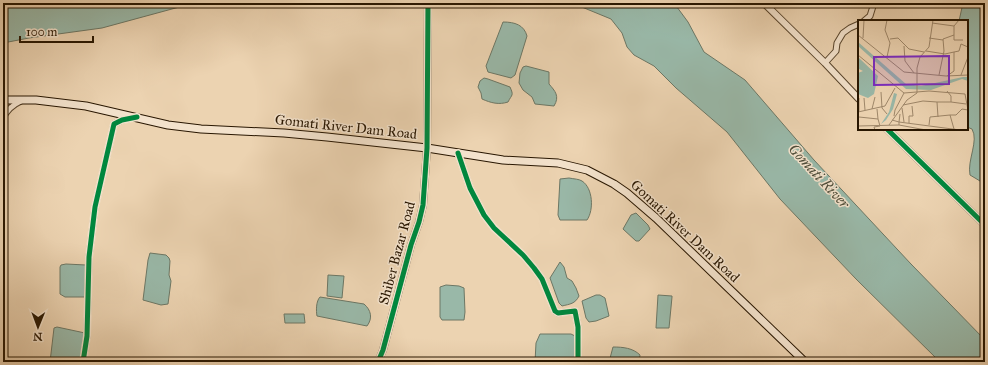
<svg xmlns="http://www.w3.org/2000/svg" width="988" height="365" font-family="'IM FELL Great Primer',serif">
<style>
.water{fill:#99b8a8;stroke:#6c7765}
.lines{fill:none;stroke-linecap:round;stroke-linejoin:round}
.minor-casing{stroke:#59452c;stroke-width:7}
.tertiary-casing{stroke:#59452c;stroke-width:8}
.secondary-casing{stroke:#281600;stroke-width:9}
.minor{stroke:#f3e2cc;stroke-width:5}
.tertiary{stroke:#f3e2cc;stroke-width:6}
.secondary{stroke:#f3e2cc;stroke-width:7}
.cycleway-casing{stroke:#f3e2cc;stroke-width:8}
.cycleway{stroke:#00873e;stroke-width:5}
.labels{text-anchor:middle;dominant-baseline:central;stroke-width:3;stroke-linejoin:round;paint-order:stroke}
.street-label{font-size:14px;fill:#281600;stroke:#f3e2cc}
.water-label{font-size:15px;font-style:italic;fill:#504f3b;stroke:#f3e2cc}
.inset-road{fill:none;stroke:#9e876a;stroke-width:1}
.view{fill:#7b2cbf;fill-opacity:0.15;stroke:#7b2cbf;stroke-width:2}
.inset-edge{fill:none;stroke:#281600;stroke-width:2}
</style>
<rect width="100%" height="100%" fill="#ecd3b1"/>
<filter id="stains"><feTurbulence type="fractalNoise" baseFrequency=".005" numOctaves="4"/><feColorMatrix values="0 0 0 0 .2 0 0 0 0 .09 0 0 0 0 .02 0 0 0 .5 -.17"/></filter>
<radialGradient id="worn" r=".72"><stop offset=".6" stop-color="#630" stop-opacity="0"/><stop offset="1" stop-color="#630" stop-opacity=".3"/></radialGradient>
<path class="water" d="M3 3H194L102 28 29 38 3 43Z
M572 3H674L688 22 704 52 745 80 814 160 911 264 985 340V362H940L856 279 780 199 727 132 676 88 654 66 634 55 627 47 622 33 611 19Z
M963 3H985V184L970 175C967 160 979 141 972 129L967 127V21H959Z
M503 22C515 22 524 25 527 36L515 75 511 78 488 72 486 66Z
M526 66 549 72V84C555 91 560 96 554 106L535 104 532 97 523 90 519 83 520 73 523 67Z
M484 78 488 79 510 87C514 96 512 94 508 102 499 105 491 103 482 99L481 93 478 87 480 81Z
M569 178C574 179 579 179 582 181 593 188 594 210 587 220H560L558 215 560 179Z
M636 213 648 225 650 229 639 241H636L623 229 631 215Z
M150 253 166 255 169 258 170 261 169 275 171 281 168 304 161 305 143 300 148 260Z
M560 262 564 267 567 278 572 281 576 288 579 296C575 304 570 304 562 306L559 303 550 278Z
M66 264 86 265 85 297H65L60 294V267L61 265Z
M328 275 344 276 342 298 327 296Z
M446 285 459 286 464 288 465 312 464 320H442L440 317V287Z
M596 295H600L605 298 609 316 596 321 589 322 586 318 582 301Z
M658 295 672 296V297L669 328H656Z
M320 297 364 304C371 310 373 318 367 326L317 316C316 311 316 301 320 297Z
M284 314H304L305 323H285Z
M57 327 85 333 80 362H50L54 328Z
M540 334H571L577 337V362H535L536 343Z
M613 347C623 347 633 348 640 355L639 362H609Z"/>
<g class="lines">
<g class="minor-casing">
<path id="minor" d="M864 21 870 16 874 3
M825 63 836 51 837 43 843 33 850 28 859 24
M3 118C7 110 12 105 21 101
M458 153 470 188 484 215 494 228 523 255 534 268 542 279 555 311 558 313 575 311 578 327V362
M83 362 87 336 89 257 95 207 114 124 122 120 132 118"/>
</g>
<g class="tertiary-casing">
<path id="tertiary" d="M764 3 825 63 859 99
M887 129 985 225
M378 362 383 350 411 245 419 222 423 205 427 148 428 3"/>
</g>
<g class="secondary-casing">
<path id="secondary" d="M3 100H36L86 106 168 125 201 129 284 133 327 137 427 148 503 160 558 163 587 170 614 184 627 193 656 218 805 362"/>
</g>
<use href="#minor" class="minor"/>
<use href="#tertiary" class="tertiary"/>
<use href="#secondary" class="secondary"/>
<g class="cycleway-casing">
<path id="cycleway" d="M887 129 985 225
M458 153 470 188 484 215 494 228 523 255 534 268 542 279 555 311 558 313 575 311 578 327V362
M83 362 87 336 89 257 95 207 114 124 122 120 137 117
M378 362 383 350 411 245 419 222 423 205 427 148 428 3"/>
</g>
<use href="#cycleway" class="cycleway"/>
</g>
<g class="labels">
<g class="street-label">
<text transform="translate(346 127) rotate(6)">Gomati River Dam Road</text>
<text transform="translate(685 231) rotate(43)">Gomati River Dam Road</text>
<text transform="translate(397 253) rotate(-75)">Shiber Bazar Road</text>
</g>
<g class="water-label">
<text transform="translate(819 176) rotate(47)">Gomati River</text>
</g>
</g>
<g transform="translate(858 20)">
<rect width="110" height="110" fill="#ecd3b1"/>
<path d="M0 22 48 64 63 66 105 57H110V61L104 59 73 70 48 69 0 26ZM1 38 20 56 16 74 10 78 0 74V53L5 51 1 49ZM36 73 39 74 35 89 28 100 23 104 31 92Z" fill="#99b8a8"/>
<path class="inset-road" d="M29 0 27 10 32 23 29 37M74 3 96 6 101 0M0 15 46 52 88 56 110 55M96 15V20H105M5 18 6 0M71 18 85 20M32 19 40 18 51 29 66 32M46 26 47 41 56 53M68 31 87 34 96 32M0 35 46 73 71 71 107 74 110 90M81 55 86 31 85 19 96 15V6M103 55 110 37M89 56 96 51V32L101 31 103 24 110 27M23 72 24 88 29 94M1 78V91M6 78 7 90M93 82 108 84M45 85 65 81 79 82M44 88 46 102M14 89 17 77M0 92 27 86 37 68M92 95H98L104 89 110 90M36 96 37 90 46 73M1 97 20 99 19 89M80 97 79 82H93V76L89 71M34 100 41 102 42 94M51 103V96H55L54 86M31 105 49 80 59 73V48L62 37 71 27 75 0M41 105 68 110M71 105 72 97 92 95 96 109M0 106 41 105V102L102 110M17 110 16 107 22 106 20 99"/>
<path class="view" d="M91 36V64L16 65V37Z"/>
<rect width="110" height="110" class="inset-edge"/>
</g>
<rect width="988" height="365" fill="none" stroke="#ecd3b1" stroke-width="16"/>
<rect x="4" y="4" width="980" height="357" fill="none" stroke="#281600" stroke-width="2"/>
<rect x="8" y="8" width="972" height="349" fill="none" stroke="#281600"/>
<g transform="translate(38 327) rotate(181)" stroke="#f3e2cc" stroke-width="3" paint-order="stroke">
<path d="M0-3L7 15L0 10L-7 15Z" fill="#281600"/>
<text y="-6" font-size="11" font-weight="bold" text-anchor="middle" fill="#281600">N</text>
</g>
<path d="M20 36v6h73v-6" fill="none" stroke="#281600" stroke-width="2"/>
<text x="26" y="36" font-size="12" fill="#281600" stroke="#f3e2cc" stroke-width="3" paint-order="stroke">100 m</text>
<rect width="100%" height="100%" filter="url(#stains)"/>
<rect width="100%" height="100%" fill="url(#worn)"/>
</svg>
